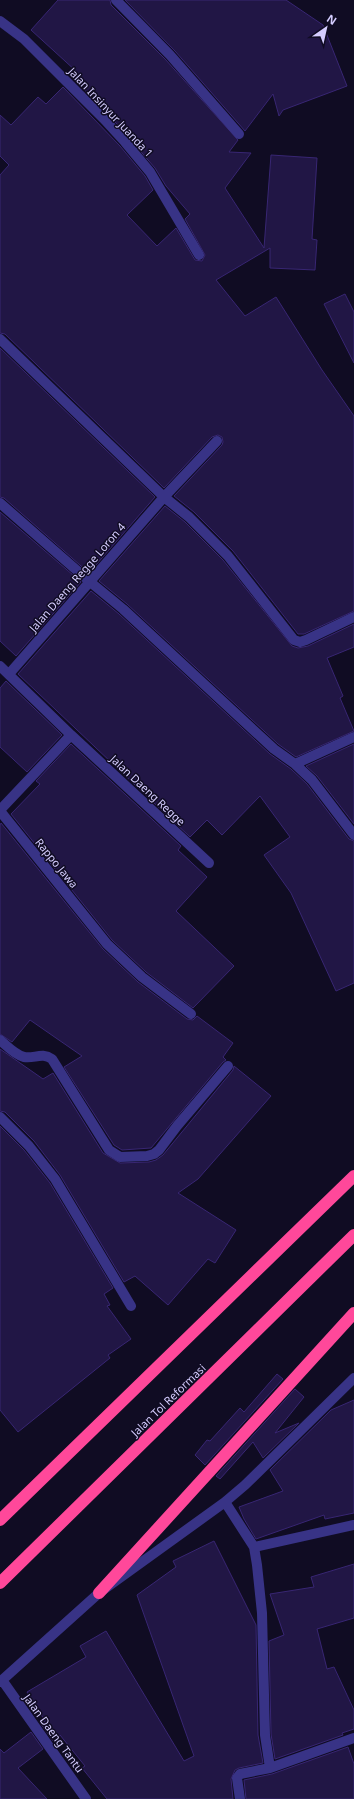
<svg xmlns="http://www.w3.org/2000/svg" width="354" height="1799" font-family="'Noto Sans',sans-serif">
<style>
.building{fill:#211645;stroke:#382673}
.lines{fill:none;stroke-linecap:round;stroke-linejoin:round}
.minor{stroke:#383386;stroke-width:10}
.highway{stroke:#ff489a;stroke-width:12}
.labels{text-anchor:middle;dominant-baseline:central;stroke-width:3;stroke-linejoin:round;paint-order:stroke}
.street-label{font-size:11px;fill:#d5cdff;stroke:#100c23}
</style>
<rect width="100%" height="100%" fill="#100c23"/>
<path class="building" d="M58 0H110L111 5 165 59 238 140 229 152 251 153 225 188 264 248 271 155 317 158 312 239 317 240 315 270 270 268V248L216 280 245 316 276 297 322 370 354 416V611L304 634H298L233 551 194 512 174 496 222 445 223 442 222 437 218 435 212 437 164 488 5 334 0 333V175L9 165 0 156V115L11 125 38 97 46 104 63 87 120 146 145 176 153 190 127 215 157 246 176 228 195 260 202 261 205 255 185 219 190 214 166 186 155 168 109 115 72 77 77 72 31 30Z
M125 0H286L323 25 347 86 283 110 279 116 273 94 245 131 175 51Z
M345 294 354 312V363L324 304Z
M0 348 155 497 89 573 4 498 0 497Z
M165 506 185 522 223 560 292 646 298 648 308 646 354 624V647L327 658 343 696 340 698 354 731 296 757 278 744 127 604 99 581Z
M0 512 81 582 16 656 0 641Z
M91 591 119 614 270 754 291 769 307 784 349 839 354 841V983L336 991 291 893 264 855 290 837 260 796 222 835 207 820 190 837 18 674Z
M6 681 62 735 27 772 0 747V688Z
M71 744 181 846 178 850 207 877 176 911 234 966 193 1008 146 972 112 940 11 814 40 784 36 781Z
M354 744V824L317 776 306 766Z
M1 823 103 949 138 982 187 1019 193 1020 197 1016 233 1043 223 1057 226 1060 223 1062 151 1148 122 1150 114 1145 64 1067 82 1056 30 1020 12 1042 0 1034V825Z
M0 1049 43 1079 53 1073 103 1153 120 1163 149 1162 156 1160 163 1155 233 1070 234 1066 271 1096 198 1179 178 1193 236 1230 215 1263 208 1259 168 1305 135 1276 124 1282 60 1175 34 1141 5 1112 0 1111Z
M0 1126 24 1150 50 1183 113 1288 104 1294 110 1305 107 1306 131 1339 108 1355 110 1358 18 1432 0 1410Z
M277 1374 283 1379 205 1465 195 1455 207 1440 210 1441 240 1408 244 1412Z
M295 1389 304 1397 275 1433 299 1423 263 1458 253 1442 220 1479 216 1476Z
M354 1400V1513L325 1519 324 1515 256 1539 244 1519 239 1507 283 1491 270 1470 331 1410Z
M214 1541 256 1625 258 1735 263 1763 239 1768 235 1770 231 1779 233 1799H107L82 1768 85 1766 60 1735 53 1741 41 1724 45 1721 27 1692 86 1657 80 1646 106 1631 184 1761 194 1756 137 1595 176 1567 173 1561Z
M354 1564V1618L317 1629 327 1669 334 1667 354 1710V1729L342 1733 343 1735 275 1759 271 1734 269 1641 284 1635 270 1594 314 1587 311 1577Z
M31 1732 43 1749 18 1768 47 1799H0V1749L4 1753Z
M348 1747 354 1764V1799H246L244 1780 272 1774Z"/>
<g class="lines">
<path class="minor" d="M116 0 170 55 239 134
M0 21 24 39 104 119 125 142 150 172 199 255
M0 339 164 497 189 517 228 556 294 640 300 642 306 640 354 617
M0 503 89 581 123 609 274 749 295 764 312 780 354 835
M0 666 71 735 0 810
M9 674 164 497 217 441
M71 735 209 863
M295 764 354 737
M0 811 107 944 142 977 191 1014
M0 1040C7 1046 15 1055 24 1057 34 1059 42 1052 52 1059L109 1150 120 1157 147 1156 154 1154 159 1150 177 1126 228 1066
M0 1117 29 1146 55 1179 131 1306
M225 1502 254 1547 257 1565 262 1613 265 1735 270 1768 240 1774 237 1778 240 1799
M254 1547 354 1525
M2 1680 86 1799
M0 1682 99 1593 225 1502 245 1485 354 1378
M270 1768 354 1738"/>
<path class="highway" d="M0 1520 354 1176
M0 1583 354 1235
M99 1593 354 1313"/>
</g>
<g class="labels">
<g class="street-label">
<text transform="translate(111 112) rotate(47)">Jalan Insinyur Juanda 1</text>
<text transform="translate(77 577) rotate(-49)">Jalan Daeng Regge Loron 4</text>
<text transform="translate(148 790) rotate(43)">Jalan Daeng Regge</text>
<text transform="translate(57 863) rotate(51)">Rappo Jawa</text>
<text transform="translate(168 1400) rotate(-44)">Jalan Tol Reformasi</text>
<text transform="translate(54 1733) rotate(54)">Jalan Daeng Tantu</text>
</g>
</g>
<g transform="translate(326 28) rotate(34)" stroke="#100c23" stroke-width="3" paint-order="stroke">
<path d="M0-3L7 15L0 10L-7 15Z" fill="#d5cdff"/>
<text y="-6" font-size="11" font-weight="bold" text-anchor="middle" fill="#d5cdff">N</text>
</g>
</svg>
